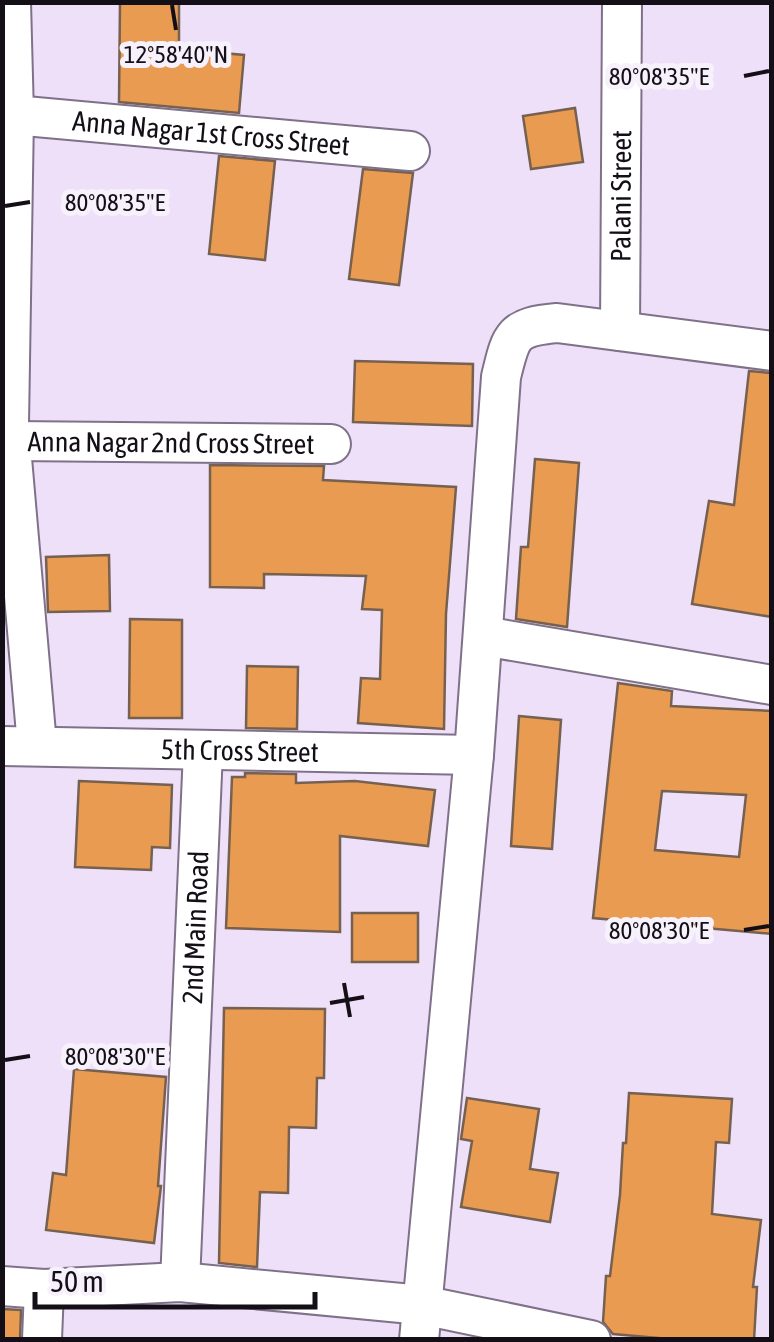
<svg xmlns="http://www.w3.org/2000/svg" width="774" height="1342" font-family="'Asap Condensed',sans-serif">
<style>
.building{fill:#e99b52;stroke:#766150;stroke-width:2.5;fill-rule:evenodd}
.lines{fill:none;stroke-linecap:round;stroke-linejoin:round}
.minor-casing{stroke:#7e7188;stroke-width:42}
.minor{stroke:#fff;stroke-width:38}
.ticks{fill:none;stroke:#140f17;stroke-width:4}
.labels{text-anchor:middle;dominant-baseline:central;stroke-width:10;stroke-linejoin:round;paint-order:stroke}
.street-label{font-size:28px;fill:#140f17;stroke:#f7f1fc}
.ticks-label{font-size:25px;text-anchor:middle;fill:#140f17;stroke:#f7f1fc;stroke-width:10;stroke-linejoin:round;paint-order:stroke}
</style>
<rect width="100%" height="100%" fill="#efe0fa"/>
<path class="building" d="M120 2H179V49L244 55 239 113 119 102Z
M575 108 583 162 531 169 523 116Z
M219 156 275 161 265 260 209 254Z
M363 169 413 173 399 285 349 279Z
M355 361 473 364 472 426 353 422Z
M749 371 772 373V617L692 604 709 501 734 505Z
M535 459 579 463 567 627 516 619 521 547H528Z
M210 465 324 466 323 480 456 487 446 614 444 729 358 723 361 678 380 679 382 610 362 609 366 576 264 574V588L210 587Z
M109 555 110 611 48 612 46 557Z
M130 619 182 620V718H129Z
M247 666 298 667 297 729 246 728Z
M618 683 672 691 671 706 772 711V934L593 918ZM662 791 746 795 739 857 655 850Z
M519 716 561 720 552 849 511 846Z
M245 773 296 774V783L355 781 435 790 428 846 340 836V932L226 928 232 777H245Z
M79 781 172 785 170 848 152 847 151 870 75 867Z
M352 913H418V962H352Z
M224 1008 325 1009 324 1078H317L316 1128 289 1127 288 1193 260 1192 257 1267 219 1263Z
M74 1069 166 1077 158 1186H161L154 1243 46 1230 53 1173 66 1175Z
M629 1093 732 1099 729 1143 716 1142 712 1214 761 1220 753 1287H757L754 1340H681L613 1334 603 1322 606 1276H610L620 1195 623 1143H626Z
M467 1098 539 1109 530 1169 558 1173 550 1222 461 1207 472 1141 461 1139Z
M2 1309 21 1310 20 1340H2Z"/>
<g class="lines">
<g class="minor-casing">
<g id="minor">
<path d="M11 2 14 115 9 424 37 745"/>
<path id="s1" d="M14 115 410 151"/>
<path id="s2" d="M620 331 622 2"/>
<path id="s3" d="M11 441 331 444"/>
<path d="M483 636 772 685"/>
<path id="s4" d="M2 746 474 755"/>
<path id="s5" d="M180 1282 203 751"/>
<path d="M2 1286 44 1289 180 1282 422 1305 591 1340"/>
<path d="M42 1340 44 1289"/>
<path d="M419 1340 474 755 501 377C511 335 512 327 557 323L772 351"/>
</g>
</g>
<use href="#minor" class="minor"/>
</g>
<path class="ticks" d="M172 5 176 30M744 76 769 71M5 206 30 202M744 930 769 926M344 983 350 1017M330 1003 364 997M5 1060 30 1056"/>
<g class="labels">
<g class="street-label">
<text stroke="none"><textPath href="#s1" startOffset="198">Anna Nagar 1st Cross Street</textPath></text>
<text stroke="none"><textPath href="#s2" startOffset="135">Palani Street</textPath></text>
<text stroke="none"><textPath href="#s3" startOffset="160">Anna Nagar 2nd Cross Street</textPath></text>
<text stroke="none"><textPath href="#s4" startOffset="238">5th Cross Street</textPath></text>
<text stroke="none"><textPath href="#s5" startOffset="355">2nd Main Road</textPath></text>
</g>
</g>
<g class="ticks-label">
<text x="176" y="63">12°58'40"N</text>
<text x="659" y="85">80°08'35"E</text>
<text x="115" y="211">80°08'35"E</text>
<text x="659" y="939">80°08'30"E</text>
<text x="115" y="1065">80°08'30"E</text>
</g>
<rect width="774" height="1342" fill="none" stroke="#140f17" stroke-width="10"/>
<path d="M35 1292v15h280v-15" fill="none" stroke="#140f17" stroke-width="5"/>
<text x="50" y="1292" font-size="30" fill="#140f17" stroke="#f7f1fc" stroke-width="8" paint-order="stroke">50 m</text>
</svg>
